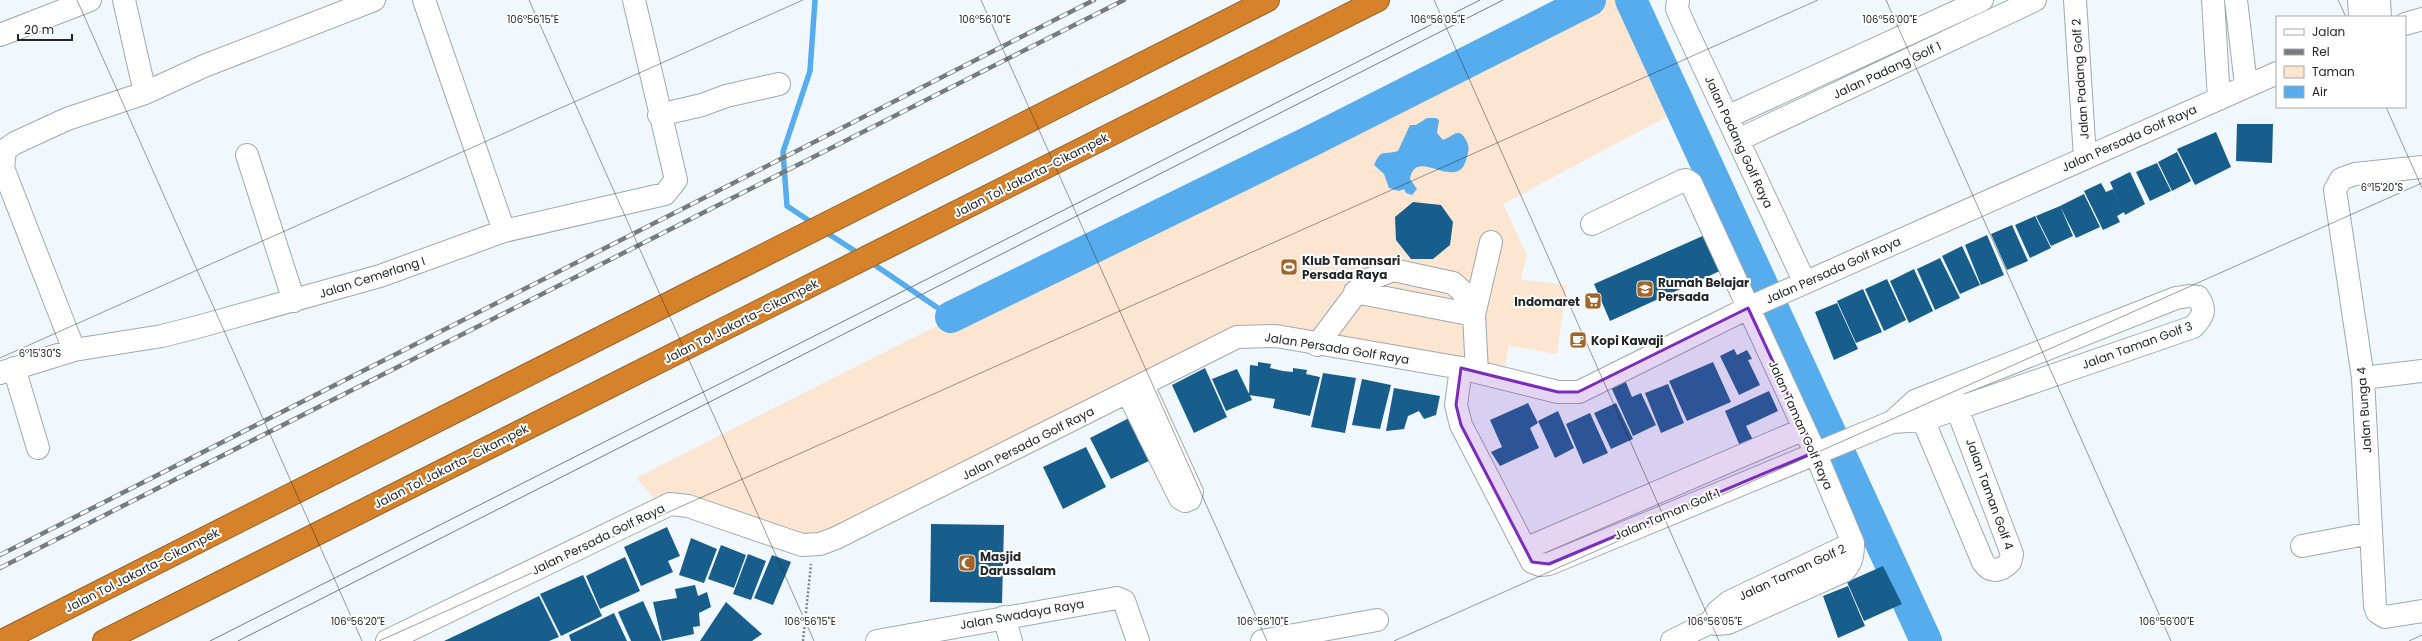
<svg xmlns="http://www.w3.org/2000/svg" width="2422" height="641" font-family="Poppins,sans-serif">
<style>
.green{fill:#fce5d1}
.water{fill:#56aced}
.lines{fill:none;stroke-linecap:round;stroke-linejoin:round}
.stream{stroke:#56aced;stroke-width:5.5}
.river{stroke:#56aced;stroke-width:32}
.building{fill:#185e8d}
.minor-casing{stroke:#a1a8ae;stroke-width:24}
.highway-casing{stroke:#976229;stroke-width:24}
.path{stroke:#808588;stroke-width:2.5;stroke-dasharray:2 2;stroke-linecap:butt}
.minor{stroke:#fff;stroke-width:22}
.highway{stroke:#d6822a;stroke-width:22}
.tram{stroke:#777b7e;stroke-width:1}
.rail-casing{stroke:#777b7e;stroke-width:4.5}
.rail{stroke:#fff;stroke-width:3;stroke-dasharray:9;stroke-linecap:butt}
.marked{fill:#7b2cbf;fill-opacity:0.2;stroke:#7b2cbf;stroke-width:3;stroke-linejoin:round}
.ticks{fill:none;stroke:#232628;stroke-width:1;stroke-opacity:0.45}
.labels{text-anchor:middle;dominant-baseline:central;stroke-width:4;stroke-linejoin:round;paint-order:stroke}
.street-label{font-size:12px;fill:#232628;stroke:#fff}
.poi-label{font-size:12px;font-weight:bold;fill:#232628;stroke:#fff;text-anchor:start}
.ticks-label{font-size:10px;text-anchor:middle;fill:#232628;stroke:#fff;stroke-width:4;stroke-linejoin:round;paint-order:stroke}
</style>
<rect width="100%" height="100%" fill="#f1f8fd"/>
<path class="green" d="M1590 0H1631L1681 109 1503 204 1527 255 1521 279 1567 285 1557 354 1509 346 1502 382 1247 328 813 545 662 507 636 478C953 316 1272 160 1590 0Z"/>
<path class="water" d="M1427 118H1436L1439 120 1437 133 1443 140C1453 137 1459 125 1467 142 1470 148 1468 154 1466 160 1457 193 1415 145 1410 179L1417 189 1412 195 1406 193 1404 189 1399 191 1389 188 1384 174 1374 165C1382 147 1383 156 1398 151L1410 125H1416Z"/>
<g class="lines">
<path class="stream" d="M814 224 787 206 783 152 810 71 815 0
M824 231 861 255
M869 261 951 317"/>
<path class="river" d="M1631 0 1926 641
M951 317 1311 141 1590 0"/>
</g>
<path class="building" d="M2237 124H2273L2272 163 2236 161Z
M2216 132 2231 167 2195 185 2177 149Z
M2177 152 2191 181 2172 191 2158 162Z
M2157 163 2171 191 2150 201 2136 172Z
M2130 172 2145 204 2125 215 2124 212 2117 216 2120 222 2103 230 2084 191 2101 183 2106 192 2113 189 2122 209 2110 182Z
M2084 194 2100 227 2076 238 2060 206Z
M1413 202 1441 205 1453 222 1450 245 1433 259H1411L1396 240 1395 217Z
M2060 206 2073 236 2051 246 2036 216Z
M2035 216 2051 248 2030 258 2015 225Z
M2012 225 2028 261 2007 270 1991 234Z
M1705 235 1722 270 1610 321 1594 284Z
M1987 235 2004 275 1981 285 1965 245Z
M1962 246 1980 285 1960 294 1942 256Z
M1940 258 1960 298 1935 310 1917 269Z
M1914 269 1933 311 1909 323 1890 281Z
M1887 279 1906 320 1884 331 1865 289Z
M1863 289 1882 332 1856 343 1837 301Z
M1837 303 1858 349 1834 360 1815 312Z
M1734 349 1737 355 1747 350 1752 359 1748 360 1760 385 1739 395 1720 356Z
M1258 362 1271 364 1270 368 1283 371 1293 372V368L1307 370 1306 374 1320 377 1310 416 1273 408 1275 399 1249 395 1250 365 1258 366Z
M1713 362 1731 402 1687 421 1669 381Z
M1205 368 1227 417 1194 433 1172 385Z
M1237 369 1252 400 1226 411 1212 379Z
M1323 373 1356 378 1345 433 1311 427Z
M1362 379 1391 385 1380 429 1352 425Z
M1625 380 1632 397 1641 393 1656 425 1633 436 1611 387Z
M1668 384 1684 423 1661 433 1645 393Z
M1394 388 1440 396 1436 415 1424 419 1419 411 1408 416 1404 429 1386 431Z
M1769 391 1778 411 1746 426 1753 440 1740 446 1725 411Z
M1528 403 1538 423 1530 428 1539 448 1500 466 1491 452 1502 447 1490 420Z
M1616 403 1633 439 1611 449 1594 413Z
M1558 411 1574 448 1555 458 1538 421Z
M1590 413 1608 453 1583 464 1566 424Z
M1131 417 1151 460 1111 479 1090 438Z
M1086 447 1106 487 1063 509 1043 467Z
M931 524 1004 525 1002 603 930 602Z
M667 527 680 556 668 561 673 572 641 586 624 547Z
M691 538 717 549 704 583 679 575Z
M721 545 746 555 734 588 708 579Z
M748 554 766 561 751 600 733 594Z
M772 555 791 562 773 605 754 598Z
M625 557 640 591 600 609 586 576Z
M1883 566 1902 604 1864 621 1847 582Z
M583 575 602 616 561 636 540 594Z
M695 585 698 596 707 592 711 607 699 613 700 626 693 627 694 634 662 641 653 602 677 598 675 589Z
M1848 586 1865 626 1838 638 1823 596Z
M539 596 559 637 549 641H444Z
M643 601 661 641H631L618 612Z
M726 602 762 634 752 641H700Z
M614 613 627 641H571L569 635Z"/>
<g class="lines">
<g class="minor-casing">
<path id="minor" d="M124 0 145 93
M424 0 504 231
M1678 0 1677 9 1685 27 1805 283
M2075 0 2085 158
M2213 0 2219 99
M2236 0 2246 85
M2359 0 2360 17
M2379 0 2380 17
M2405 24 2422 19
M0 35 90 0
M659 115 702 105 726 96 779 84
M1727 117 1982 0
M1738 140 2035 0
M247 155 294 301
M2422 167 2355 174 2341 179 2335 190 2363 378 2375 606 2377 612 2385 617 2422 611
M1592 224 1682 181 1686 180 1691 183 1815 452 1853 543
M1355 292 1474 315
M1317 345 1365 281 1393 270 1453 283 1462 291 1474 315
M74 350 3 168 5 150 15 143 67 119 145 93 204 66 374 0
M14 368 38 448
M1461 368 1456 405 1461 425 1532 562 1540 565 1549 564 1892 422 1924 420 2193 327C2203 317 2207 310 2198 297L2189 296 2176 298 1915 401 1892 422
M1477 372 1474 315 1491 242
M0 373 74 350 162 336 201 326 380 276 504 231 665 194 676 180 634 0
M2363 378 2422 371
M1128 393 1180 498 1185 501 1190 499 1192 492 1143 385
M1918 408 1983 562C1991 574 2001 571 2010 562L2012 554 1952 395
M2302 546 2371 533
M1525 549 1804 429
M1004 617 1011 641
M387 641 670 504 688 506 802 545 820 544 836 538 1237 337 1276 336 1461 368 1558 392H1579L1748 308 2277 73
M877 641 1117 598 1124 601 1138 641
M1262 641 1377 620
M1672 641 1711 622 1718 611 1729 602 1853 543C1853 555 1852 562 1844 571L1728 623 1716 624 1711 622"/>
</g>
<g class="highway-casing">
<path id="highway" d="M2 641 1268 0
M104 641 1378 0"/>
</g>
<path class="path" d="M803 641 811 564"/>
<use href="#minor" class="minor"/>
<use href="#highway" class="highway"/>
<path class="tram" d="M210 641 1480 0
M238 641 1503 0"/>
<g class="rail-casing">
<path id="rail" d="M0 555 1094 0
M0 568 1124 0"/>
</g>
<use href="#rail" class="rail"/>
</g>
<path class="marked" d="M1748 308 1815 452 1549 564 1532 562 1461 425 1456 405 1461 368 1558 392H1578Z"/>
<path class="ticks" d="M77 0 362 641M529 0 814 641M981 0 1267 641M1434 0 1719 641M1886 0 2171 641M2338 0 2346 17M2386 107 2422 188M0 358 803 0M379 641 1818 0M1394 641 2422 183M2409 641 2422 635"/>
<defs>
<g id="stadium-square" transform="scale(0.9)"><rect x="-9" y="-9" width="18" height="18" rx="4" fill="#a26529" stroke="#fff"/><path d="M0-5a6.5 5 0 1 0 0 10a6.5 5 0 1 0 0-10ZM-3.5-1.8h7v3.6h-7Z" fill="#fff"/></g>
<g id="school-square" transform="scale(0.9)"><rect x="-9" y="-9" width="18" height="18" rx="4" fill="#a26529" stroke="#fff"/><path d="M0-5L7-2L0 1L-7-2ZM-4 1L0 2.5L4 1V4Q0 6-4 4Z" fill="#fff"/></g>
<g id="supermarket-square" transform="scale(0.9)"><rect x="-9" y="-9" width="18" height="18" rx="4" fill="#a26529" stroke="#fff"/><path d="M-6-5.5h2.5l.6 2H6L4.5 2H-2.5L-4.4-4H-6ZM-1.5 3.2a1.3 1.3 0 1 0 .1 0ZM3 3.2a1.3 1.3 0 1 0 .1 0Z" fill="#fff"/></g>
<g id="cafe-square" transform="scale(0.9)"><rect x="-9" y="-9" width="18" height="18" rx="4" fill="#a26529" stroke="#fff"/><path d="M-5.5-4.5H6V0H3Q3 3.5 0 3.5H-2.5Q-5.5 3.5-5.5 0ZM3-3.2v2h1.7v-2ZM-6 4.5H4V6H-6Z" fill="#fff"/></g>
<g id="mosque-square" transform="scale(0.9)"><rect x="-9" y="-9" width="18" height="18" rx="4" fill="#a26529" stroke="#fff"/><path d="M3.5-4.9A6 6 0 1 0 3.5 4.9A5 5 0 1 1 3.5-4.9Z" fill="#fff"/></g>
</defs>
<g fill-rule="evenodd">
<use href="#stadium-square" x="1289" y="267"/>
<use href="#school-square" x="1645" y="289"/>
<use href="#supermarket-square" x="1593" y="301"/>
<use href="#cafe-square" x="1578" y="340"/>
<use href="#mosque-square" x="967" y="563"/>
</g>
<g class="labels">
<g class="street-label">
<text transform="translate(1887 70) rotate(-25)">Jalan Padang Golf 1</text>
<text transform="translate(2080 79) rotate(-94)">Jalan Padang Golf 2</text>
<text transform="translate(2129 138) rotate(-24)">Jalan Persada Golf Raya</text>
<text transform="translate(1739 142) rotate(65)">Jalan Padang Golf Raya</text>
<text transform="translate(1031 175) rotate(-27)">Jalan Tol Jakarta–Cikampek</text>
<text transform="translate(1833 270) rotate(-24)">Jalan Persada Golf Raya</text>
<text transform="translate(372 277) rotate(-18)">Jalan Cemerlang I</text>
<text transform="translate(741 321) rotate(-27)">Jalan Tol Jakarta–Cikampek</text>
<text transform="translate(2137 345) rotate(-20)">Jalan Taman Golf 3</text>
<text transform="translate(1337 348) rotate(9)">Jalan Persada Golf Raya</text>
<text transform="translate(2364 410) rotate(-94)">Jalan Bunga 4</text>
<text transform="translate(1801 425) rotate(66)">Jalan Taman Golf Raya</text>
<text transform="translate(1028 443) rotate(-27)">Jalan Persada Golf Raya</text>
<text transform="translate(451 466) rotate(-27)">Jalan Tol Jakarta–Cikampek</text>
<text transform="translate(1990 494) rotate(70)">Jalan Taman Golf 4</text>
<text transform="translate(1667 514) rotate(-23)">Jalan Taman Golf 1</text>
<text transform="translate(598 539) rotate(-26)">Jalan Persada Golf Raya</text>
<text transform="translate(142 570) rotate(-27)">Jalan Tol Jakarta–Cikampek</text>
<text transform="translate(1792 572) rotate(-25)">Jalan Taman Golf 2</text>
<text transform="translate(1022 614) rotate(-10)">Jalan Swadaya Raya</text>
</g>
<g class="poi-label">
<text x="1302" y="260">Klub Tamansari<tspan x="1302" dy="14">Persada Raya</tspan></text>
<text x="1658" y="282">Rumah Belajar<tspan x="1658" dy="14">Persada</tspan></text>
<text x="1580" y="301" text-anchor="end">Indomaret</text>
<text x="1591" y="340">Kopi Kawaji</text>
<text x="980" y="556">Masjid<tspan x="980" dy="14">Darussalam</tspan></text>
</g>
</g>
<g class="ticks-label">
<text x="533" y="23">106°56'15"E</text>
<text x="985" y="23">106°56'10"E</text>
<text x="1438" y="23">106°56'05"E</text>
<text x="1890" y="23">106°56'00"E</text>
<text x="2382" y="191">6°15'20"S</text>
<text x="40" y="357">6°15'30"S</text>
<text x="358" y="625">106°56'20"E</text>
<text x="810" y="625">106°56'15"E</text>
<text x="1263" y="625">106°56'10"E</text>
<text x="1715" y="625">106°56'05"E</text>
<text x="2167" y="625">106°56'00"E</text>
</g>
<rect x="2276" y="16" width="130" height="92" fill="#ffffff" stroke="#a7a8a9"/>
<rect x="2284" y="29" width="20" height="6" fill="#ffffff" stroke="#a7a8a9"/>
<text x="2312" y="36" font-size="12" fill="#232628">Jalan</text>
<rect x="2284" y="49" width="20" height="6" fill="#777b7e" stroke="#a7a8a9"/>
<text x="2312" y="56" font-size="12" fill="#232628">Rel</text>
<rect x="2284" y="66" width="20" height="12" fill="#fce5d1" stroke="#a7a8a9"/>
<text x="2312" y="76" font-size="12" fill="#232628">Taman</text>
<rect x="2284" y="86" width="20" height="12" fill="#56aced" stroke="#a7a8a9"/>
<text x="2312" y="96" font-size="12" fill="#232628">Air</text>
<path d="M18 34v6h54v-6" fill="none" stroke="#232628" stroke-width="2"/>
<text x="24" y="34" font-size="12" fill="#232628" stroke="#ffffff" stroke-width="3" paint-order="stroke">20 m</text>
</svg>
